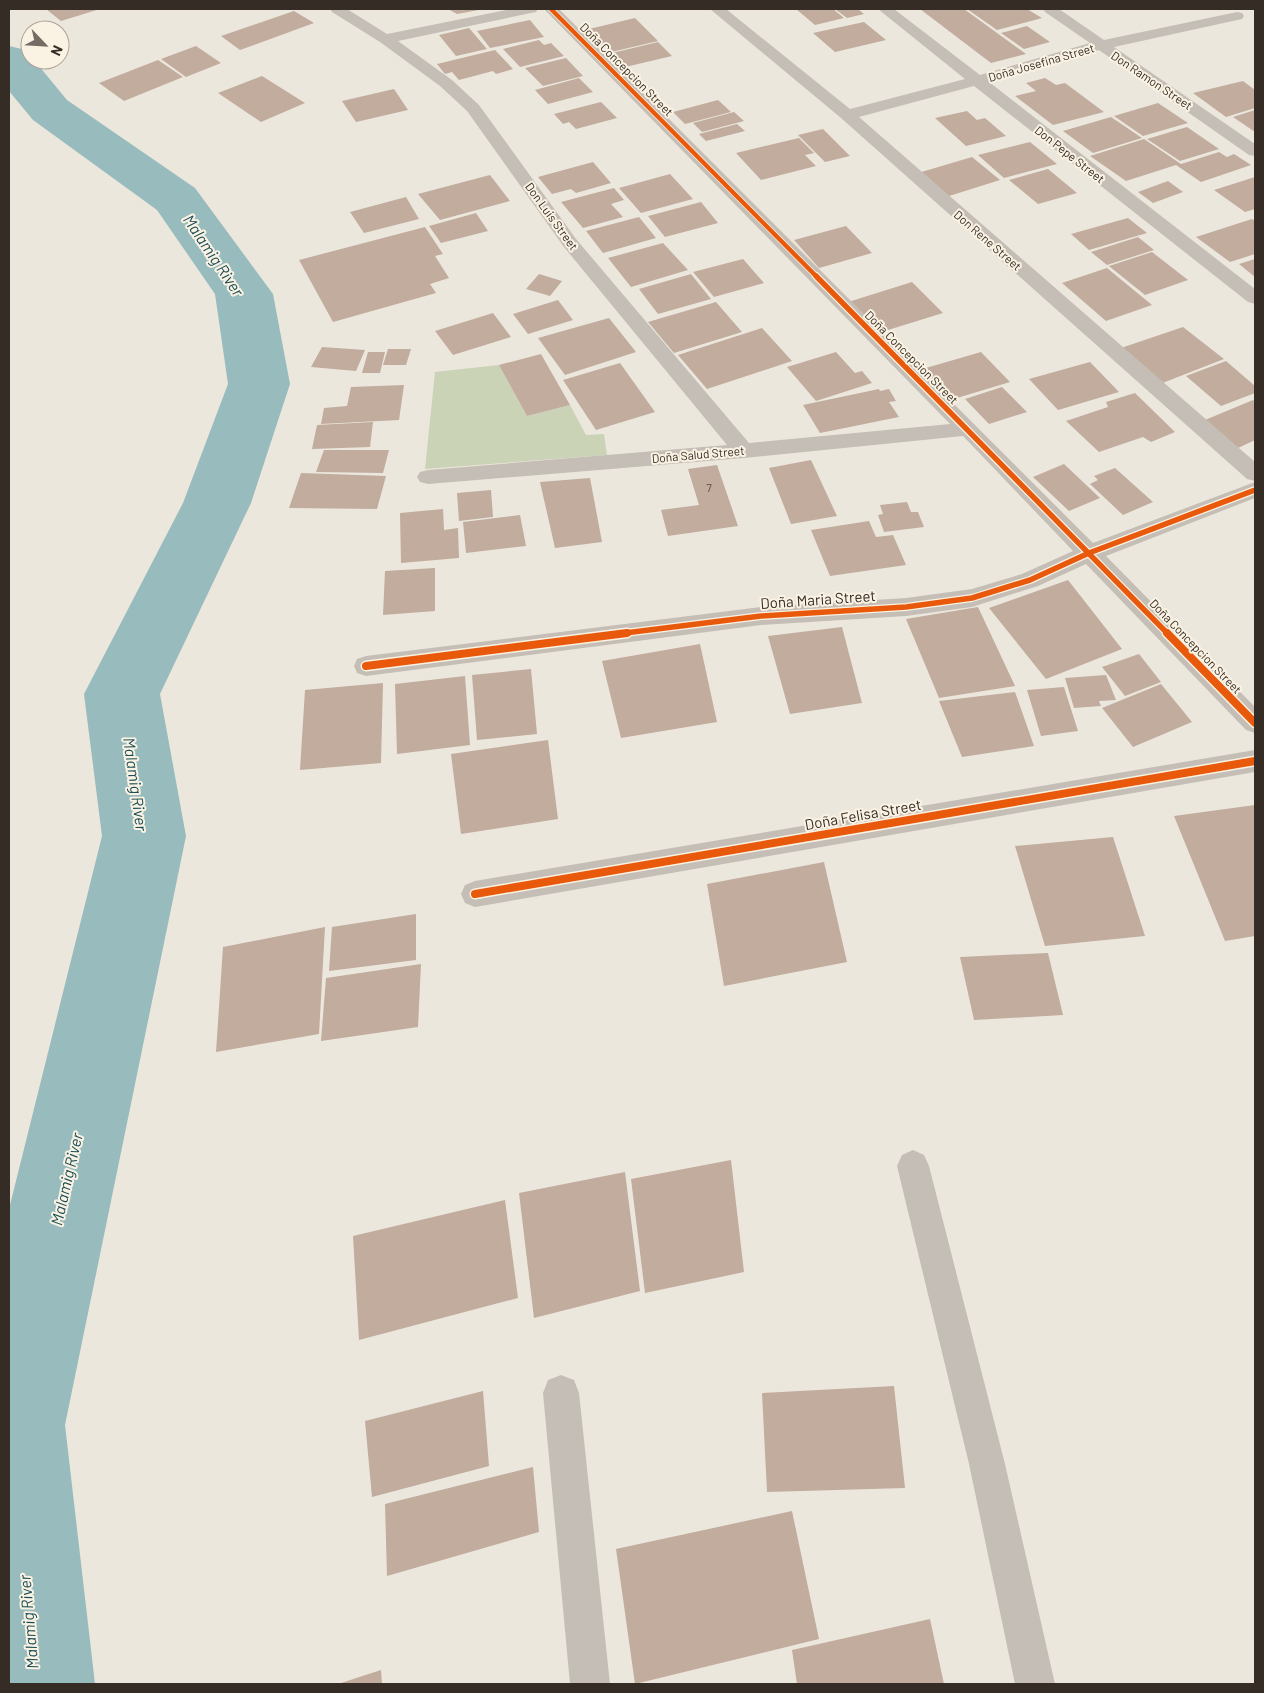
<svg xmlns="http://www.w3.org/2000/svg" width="1264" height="1693" font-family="Barlow,sans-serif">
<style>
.green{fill:#cad3b6}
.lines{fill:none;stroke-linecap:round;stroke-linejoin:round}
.river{fill:#98bbbe;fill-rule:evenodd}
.building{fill:#c1ac9e}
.minor{fill:#c5beb6;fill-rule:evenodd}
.cycleway-far2-casing{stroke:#faf2e3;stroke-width:6}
.cycleway-far1-casing{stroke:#faf2e3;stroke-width:8}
.cycleway-casing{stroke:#faf2e3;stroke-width:11}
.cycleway-far2{stroke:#e8590c;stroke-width:4.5}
.cycleway-far1{stroke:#e8590c;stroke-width:5.5}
.cycleway{stroke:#e8590c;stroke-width:8}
.labels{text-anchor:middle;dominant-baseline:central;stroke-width:4;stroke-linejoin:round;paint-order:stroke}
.far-number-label{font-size:11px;fill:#584c43}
.far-street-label{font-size:12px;fill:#352c25;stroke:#faf2e3}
.street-label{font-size:15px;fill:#352c25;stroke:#faf2e3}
.water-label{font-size:16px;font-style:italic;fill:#194d58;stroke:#faf2e3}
</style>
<rect width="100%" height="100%" fill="#ece7dd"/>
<path class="green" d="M499 365 527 416 570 405 586 435 604 434 607 455 425 469 435 372Z"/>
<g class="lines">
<path class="river" d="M9 46 26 50 30 55V60H34L67 100 195 188 273 294 290 384 251 503 160 694 186 836 65 1425 95 1684H9V1209L102 836 84 694 183 503 228 384 215 294 157 210 33 120 9 91Z"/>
</g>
<path class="building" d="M46 9H100L61 21Z
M448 9H479V10L457 14Z
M796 9H833L844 18 815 25Z
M835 9H858L864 14 847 18Z
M920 9H964L1026 54 991 63Z
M967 9H1027L1042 18 997 30Z
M294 11 314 23 240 50 221 36Z
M635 18 658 41 607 53 585 30Z
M530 20 544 37 490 48 477 31Z
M864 22 886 40 835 52 813 33Z
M1027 26 1050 42 1024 49 1001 33Z
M469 28 487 49 456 56 439 35Z
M539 40 544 45 551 43 564 56 520 67 503 49Z
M658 42 672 56 621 68 608 54Z
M196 46 221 63 186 77 161 59Z
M495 50 513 69 496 74 493 71 459 80 452 72 445 74 437 64Z
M566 58 583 76 543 86 525 68Z
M158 60 183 77 124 101 99 83Z
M262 76 305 103 261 122 218 93Z
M579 78 593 92 548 104 535 90Z
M1045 78 1056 85 1065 83 1104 112 1053 125 1015 96 1036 91 1026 83Z
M1243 81 1255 90V108L1226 117 1193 93Z
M394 89 408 110 356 122 342 101Z
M718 100 731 112 685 124 673 112Z
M601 102 617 118 576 129 569 122 563 124 554 114Z
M1158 103 1188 123 1143 136 1114 116Z
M1255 110V132L1233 117Z
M967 111 977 120 985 118 1006 136 966 146 935 118Z
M734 112 744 121 702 132 693 123Z
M1111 117 1142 138 1093 153 1063 131Z
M737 124 745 131 706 141 699 134Z
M1187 127 1219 149 1180 161 1147 139Z
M823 129 850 156 825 162 798 135Z
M799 138 814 153 805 155 816 166 761 180 736 153Z
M1144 139 1181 164 1219 152 1227 157 1234 154 1251 165 1201 182 1176 165 1126 181 1090 156Z
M1030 142 1057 164 1004 178 978 155Z
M972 157 1000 180 946 197 918 173Z
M593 162 611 183 576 193 571 189 552 194 538 177Z
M1048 169 1077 193 1038 204 1009 180Z
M670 174 693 199 641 213 619 188Z
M490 175 510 201 440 220 418 194Z
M1255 177V209L1245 212 1214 190Z
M1168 181 1183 192 1153 203 1138 192Z
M614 188 624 200 611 204 623 217 583 228 561 202Z
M406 197 419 219 364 233 350 212Z
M701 202 718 223 665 237 648 216Z
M476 213 488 231 441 243 429 226Z
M639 217 656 238 603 253 586 231Z
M1128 218 1147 233 1089 250 1071 234Z
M1252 219 1255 221V254L1230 262 1196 237Z
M846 226 872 253 819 268 794 240Z
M425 227 443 254 435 256 449 278 430 284 436 293 333 322 299 260Z
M1138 237 1154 250 1107 265 1091 252Z
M663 243 688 270 631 287 608 258Z
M1152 252 1188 280 1145 295 1109 266Z
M743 259 764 283 714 297 693 272Z
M1255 259V277L1239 264Z
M1107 268 1152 305 1106 321 1062 283Z
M539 274 562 281 550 296 526 289Z
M691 274 711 299 658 314 639 289Z
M912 282 943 313 875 334 845 303Z
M558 300 573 320 528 334 513 314Z
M716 302 742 332 674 353 648 322Z
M493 313 511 337 453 355 435 331Z
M609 318 636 352 565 375 538 338Z
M1183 327 1224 359 1160 384 1118 349Z
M762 328 792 361 707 389 678 355Z
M322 347 365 350 356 371 311 367Z
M388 349H411L406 365H383Z
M368 352H385L380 373H362Z
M836 352 855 373 862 371 872 383 816 401 787 367Z
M981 352 1010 382 947 401 919 370Z
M541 354 570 405 527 416 499 365Z
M1226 361 1255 386V393L1221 406 1186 376Z
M1090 362 1119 392 1058 410 1029 379Z
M620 363 655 412 596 430 563 380Z
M404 385 399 420 321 424 324 408 347 406 351 387Z
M1002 387 1027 412 989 424 965 399Z
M879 389 880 391 889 389 896 401 889 402 899 417 820 433 803 405Z
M1135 393 1175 432 1151 442 1143 437 1099 452 1066 421 1108 407 1106 402Z
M1253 400 1255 402V440L1238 448 1205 420Z
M373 422 370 447 312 449 317 425Z
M324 450H389L383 473 316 472Z
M811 460 837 516 791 524 769 468Z
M1064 464 1100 498 1069 511 1033 477Z
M717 465 738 526 668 536 661 510 699 505 688 469Z
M1115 468 1153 502 1123 515 1090 484 1098 480 1094 476Z
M301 473 386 476 377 509 289 508Z
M590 478 602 542 555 548 540 482Z
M491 490 493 517 459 521 457 493Z
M907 502 911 512H918L924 527 884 532 878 515 883 514 880 505Z
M443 509 444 530 458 528 459 558 401 563 400 513Z
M520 515 526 546 466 553 463 522Z
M869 521 876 537 893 535 906 565 830 576 811 530Z
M435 568V611L383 615 385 571Z
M1068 580 1122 649 1046 679 989 608Z
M978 607 1015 686 939 698 906 619Z
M842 627 862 703 790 714 768 636Z
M700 644 717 722 621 738 602 661Z
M1139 654 1161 682 1125 696 1102 667Z
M531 669 537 734 477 740 472 675Z
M1106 675 1116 700 1099 701 1101 706 1074 708 1065 678Z
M465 676 470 745 397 754 395 684Z
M383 683 381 763 300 770 305 690Z
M1161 684 1192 722 1133 747 1102 708Z
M1064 687 1078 731 1041 736 1027 690Z
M1015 692 1034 746 962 757 939 701Z
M548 740 558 819 461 834 451 754Z
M1255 805V936L1225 941 1174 816Z
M1113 837 1145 936 1045 946 1015 846Z
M824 862 847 962 724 986 707 884Z
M416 914V960L329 971 332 927Z
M325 927 319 1034 216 1052 223 947Z
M1048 953 1063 1015 974 1020 960 957Z
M421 964 418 1027 321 1041 326 978Z
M731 1160 744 1272 645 1293 631 1179Z
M625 1172 640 1291 534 1318 519 1193Z
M505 1200 518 1298 359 1340 353 1236Z
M894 1386 905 1488 767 1492 762 1393Z
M483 1391 489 1466 372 1497 365 1421Z
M533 1467 539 1532 387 1576 385 1504Z
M792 1511 819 1639 635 1684 616 1549Z
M930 1619 944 1684H797L792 1650Z
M381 1670 382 1684H338Z"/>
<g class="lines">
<path class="minor" d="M330 9H347L387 34 511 9H538L536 12 531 13 398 41 452 80 479 105 576 239 749 443 950 424 544 9H559L1093 543 1255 482V498L1106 556 1255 707V733L1246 730 1086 564 1038 586 972 607 906 616 761 625 366 676 357 673 354 666 357 659 366 656 761 607 906 598 972 589 1022 574 1073 551 963 436 744 458 428 484 420 482 417 477 420 472 428 470 727 445 564 247 467 111 440 86 380 42 332 12Z
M710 9H726L850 109 965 79 878 9H894L980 75 1090 43 1045 12 1043 9H1059L1104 40 1237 12 1242 13 1244 16 1242 19 1114 47 1255 144V156L1249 155 1099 50 989 82 1255 289V304L1248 302 974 86 859 117 1255 462V481L1247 479 841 118Z
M1255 750V772L475 907 465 903 461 894 465 885 475 881Z
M913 1150 924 1155 929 1166 1005 1464 1055 1684H1015L969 1464 897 1166 902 1155Z
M561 1375 574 1380 579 1393 610 1684H570L543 1393 548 1380Z"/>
<g class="cycleway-far2-casing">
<path id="cycleway-far2" d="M551 9 817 277"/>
</g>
<g class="cycleway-far1-casing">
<path id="cycleway-far1" d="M816 276 1168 634
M617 634 761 616 906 607 972 598 1030 580 1089 553 1255 490"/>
</g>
<g class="cycleway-casing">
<path id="cycleway" d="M1167 633 1255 723
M366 666 627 633
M475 894 1255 761"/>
</g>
<use href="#cycleway-far2" class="cycleway-far2"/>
<use href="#cycleway-far1" class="cycleway-far1"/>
<use href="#cycleway" class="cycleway"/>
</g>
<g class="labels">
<g class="far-number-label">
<text x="709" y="487">7</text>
</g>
<g class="far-street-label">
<text transform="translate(1041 62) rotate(-16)">Doña Josefina Street</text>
<text transform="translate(627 69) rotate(45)">Doña Concepcion Street</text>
<text transform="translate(1152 80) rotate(34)">Don Ramon Street</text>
<text transform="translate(1070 154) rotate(38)">Don Pepe Street</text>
<text transform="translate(552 216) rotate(54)">Don Luis Street</text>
<text transform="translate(988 240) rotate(41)">Don Rene Street</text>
<text transform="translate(912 357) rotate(45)">Doña Concepcion Street</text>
<text transform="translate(698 454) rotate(-5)">Doña Salud Street</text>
<text transform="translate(1196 646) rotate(46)">Doña Concepcion Street</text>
</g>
<g class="street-label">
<text transform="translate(818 599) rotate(-4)">Doña Maria Street</text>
<text transform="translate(863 814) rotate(-10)">Doña Felisa Street</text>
</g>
<g class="water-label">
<text transform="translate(214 255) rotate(56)">Malamig River</text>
<text transform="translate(136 784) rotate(82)">Malamig River</text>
<text transform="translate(66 1179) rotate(-77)">Malamig River</text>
<text transform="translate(28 1622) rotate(-95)">Malamig River</text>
</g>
</g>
<rect width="1264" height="1693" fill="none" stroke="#352c25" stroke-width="20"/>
<g transform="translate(45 45) rotate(115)"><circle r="24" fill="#faf2e3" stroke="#aba397"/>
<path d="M0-4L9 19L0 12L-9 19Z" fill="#756d65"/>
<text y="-8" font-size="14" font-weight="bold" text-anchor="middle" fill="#352c25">N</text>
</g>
</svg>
